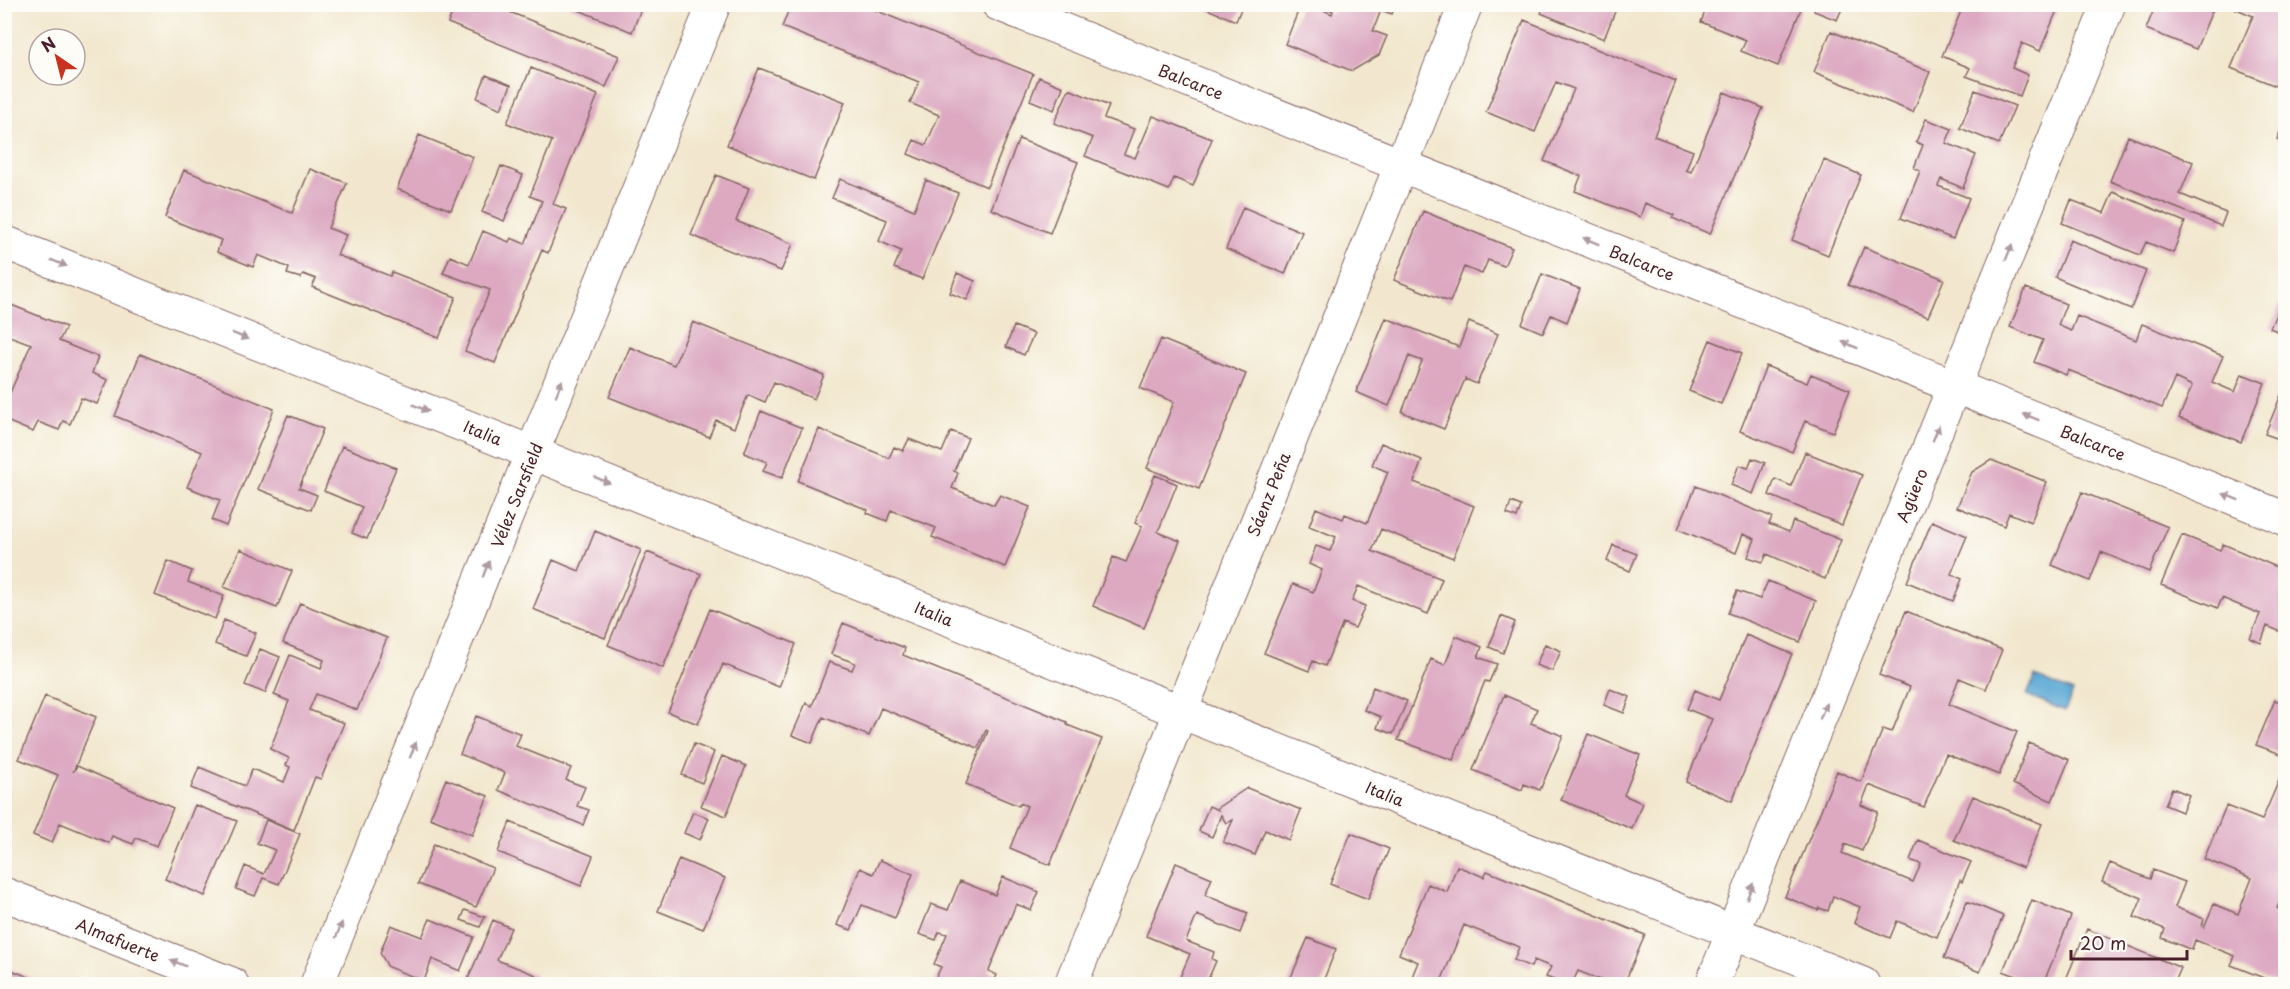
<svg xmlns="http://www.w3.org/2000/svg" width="2290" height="989" font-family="'Playpen Sans',sans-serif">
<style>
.water{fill:#5ba8d4;stroke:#526480;stroke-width:1.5}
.building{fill:#dca9c1}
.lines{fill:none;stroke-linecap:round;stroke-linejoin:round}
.minor-casing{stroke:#856564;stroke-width:35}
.minor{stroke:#fff;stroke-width:33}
.oneway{fill:#ae9aa0}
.labels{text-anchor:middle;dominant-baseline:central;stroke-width:6;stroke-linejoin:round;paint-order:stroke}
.street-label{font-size:16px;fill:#4a1f2b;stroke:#fdfcf7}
</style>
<rect width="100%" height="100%" fill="#fdfcf7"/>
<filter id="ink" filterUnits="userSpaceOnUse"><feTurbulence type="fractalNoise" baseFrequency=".0167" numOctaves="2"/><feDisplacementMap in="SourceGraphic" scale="12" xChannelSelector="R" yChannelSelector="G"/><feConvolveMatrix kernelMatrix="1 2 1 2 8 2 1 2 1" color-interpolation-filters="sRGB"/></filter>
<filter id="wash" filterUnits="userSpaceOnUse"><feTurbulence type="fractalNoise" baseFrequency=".008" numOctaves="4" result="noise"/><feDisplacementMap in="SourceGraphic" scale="24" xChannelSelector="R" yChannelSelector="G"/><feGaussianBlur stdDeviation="1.35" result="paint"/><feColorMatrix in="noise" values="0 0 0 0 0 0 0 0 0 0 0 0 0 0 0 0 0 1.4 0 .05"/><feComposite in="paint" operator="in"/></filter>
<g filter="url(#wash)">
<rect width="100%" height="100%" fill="#f2e7ce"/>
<path class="water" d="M2035 676 2073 692 2065 711 2027 695Z"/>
<g id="blocks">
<path class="building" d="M564 4H643L632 32Z
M791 4H860L1033 74 987 187 908 154 914 140 926 145 939 115 910 103 919 82 782 27Z
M1204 4H1243L1236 21 1202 7Z
M1301 4H1309L1332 14 1333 11 1318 4H1396L1392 14 1381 10 1373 31 1387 36 1379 55 1352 71 1285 44Z
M1545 4H1618L1604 39 1541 13Z
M1708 4H1803L1778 66 1741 51 1746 40 1701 22Z
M1816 4H1844L1837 20 1814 11Z
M1964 4H2050L2058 8 2040 51 2022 43 2012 68 2028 75 2020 96 1966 76 1970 68 1942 56Z
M2156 4H2215L2196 49 2146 29Z
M2225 4H2276L2286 8V76L2281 88 2231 68 2253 16Z
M455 5H492L619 56 606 87 448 23Z
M1524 20 1676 81 1654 136 1693 151 1686 170 1691 172 1724 92 1763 108 1710 234 1672 218 1674 215 1645 203 1640 217 1575 191 1581 176 1544 161 1574 89 1556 82 1535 132 1486 112Z
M1831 31 1930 72 1913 112 1814 72Z
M531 68 598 95 553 204 566 209 548 253 542 250 495 363 465 351 490 290 443 273 450 256 469 264 483 231 509 242 511 238 525 244 542 201 530 196 552 141 507 123Z
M759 68 845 102 814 180 727 145Z
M486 75 511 85 501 109 477 98Z
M1039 77 1063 87 1054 110 1030 100Z
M1069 89 1109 106 1104 118 1134 129 1124 154 1135 158 1153 116 1212 139 1193 186 1174 178 1169 190 1085 156 1093 138 1054 123Z
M1975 90 2015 106 1999 144 1960 128Z
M1926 119 1952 129 1946 143 1976 155 1963 188 1941 179 1938 186 1969 198 1953 239 1901 218 1920 171 1914 168 1923 145 1916 142Z
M2286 119V142L2277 139Z
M419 135 473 157 451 210 397 189Z
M2128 136 2193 162 2180 194 2226 213 2221 226 2110 181Z
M1019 139 1078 162 1050 233 991 209Z
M1824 160 1861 175 1828 255 1792 240Z
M501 166 523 175 504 221 482 212Z
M310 169 347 183 328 228 346 235 337 255 390 276 392 272 456 297 439 338 312 287 316 279 303 274 301 278 287 274 289 268 258 255 253 267 217 252 221 240 165 217 184 170 292 213Z
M716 175 749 188 736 221 793 244 781 271 691 235Z
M840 179 914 210 926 180 958 193 922 279 894 268 901 251 879 241 887 220 832 198Z
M2113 192 2185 222 2173 253 2146 242 2140 255 2062 223 2071 200 2104 213Z
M1243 207 1302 232 1285 274 1226 249Z
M1423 211 1512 248 1504 266 1488 260 1482 274 1464 267 1450 302 1394 280Z
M2070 240 2146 271 2131 309 2055 277Z
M1864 247 1944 279 1928 317 1848 285Z
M957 273 975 281 967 300 950 293Z
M1542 274 1580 289 1567 322 1551 315 1543 333 1522 324Z
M2026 288 2066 304 2058 325 2071 331 2077 316 2136 340 2142 324 2223 356 2212 382 2235 392 2242 374 2265 383 2241 442 2179 418 2192 386 2175 378 2162 408 2068 370 2066 375 2034 362 2043 340 2010 327Z
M2286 291V335L2270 328Z
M4 302 66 327 59 341 98 357 92 373 108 380 97 404 81 398 70 424 63 421 59 430 38 422 33 432 4 420V407L31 344 4 334Z
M1386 318 1459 347 1469 322 1498 334 1477 384 1465 379 1444 429 1402 412 1422 361 1409 356 1389 406 1356 392Z
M693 322 824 375 814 399 774 382 765 402 748 395 734 428 716 420 709 437 609 397 630 347 674 365Z
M1014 326 1034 334 1024 355 1006 347Z
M1161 339 1246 374 1199 489 1147 468 1174 402 1140 388Z
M1710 340 1742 353 1721 404 1689 391Z
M140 354 274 409 226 526 212 520 220 500 187 487 202 452 115 416Z
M1766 366 1807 383 1811 374 1850 390 1833 432 1805 421 1792 452 1740 431Z
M2285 385 2286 433 2282 440 2265 434Z
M761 411 802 428 782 478 763 471 767 462 744 453Z
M288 415 323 429 299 488 317 495 311 510 258 489Z
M819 429 889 458 894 447 903 451 909 439 942 452 951 431 968 438 954 471 958 473 952 488 994 505 1000 495 1030 507 1005 567 932 537 936 528 891 510 887 521 867 513 868 510 798 481Z
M1381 443 1422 460 1414 482 1474 506 1453 558 1381 529 1372 551 1442 579 1428 614 1358 586 1352 601 1365 606 1355 628 1343 623 1325 666 1313 661 1309 671 1264 653 1293 584 1313 592 1322 570 1309 564 1316 546 1330 551 1336 537 1309 526 1316 508 1343 519 1345 514 1367 523 1388 472 1372 465Z
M342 446 396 468 367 539 352 533 362 507 324 491Z
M1805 452 1862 475 1842 525 1769 495 1775 479 1791 486Z
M1752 458 1765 463 1753 494 1731 485 1739 465 1748 468Z
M1991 460 2047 482 2031 522 2009 513 2004 526 1957 507 1972 472Z
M1155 475 1177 484 1158 532 1180 541 1144 628 1093 606 1113 557 1126 562 1142 526 1135 523Z
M1696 486 1772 517 1769 524 1789 532 1793 521 1841 540 1825 579 1767 554 1763 562 1748 557 1755 539 1743 534 1736 553 1678 529Z
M2082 492 2168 527 2149 572 2101 552 2090 581 2052 565Z
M1511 502 1521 506 1517 518 1507 514Z
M1932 521 1967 536 1951 574 1962 579 1953 601 1907 582Z
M595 531 641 550 605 638 533 609 553 560 579 571Z
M2182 535 2220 550 2223 544 2286 571V634L2267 626 2261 643 2250 638 2260 614 2222 598 2218 608 2161 585Z
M1613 545 1637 554 1630 571 1607 561Z
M240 549 292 571 277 608 224 587Z
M647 552 701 574 663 668 608 645Z
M168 561 192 571 188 582 224 596 215 619 155 595Z
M1768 581 1816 601 1800 642 1728 613 1737 591 1760 599Z
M300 603 387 638 357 710 316 694 309 710 344 723 321 779 315 777 294 830 191 788 199 767 245 786 252 769 284 782 290 767 286 765 289 758 270 749 289 701 274 695 290 655 321 668 324 660 283 643Z
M710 609 796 644 779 687 723 664 698 724 668 712Z
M1906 611 2002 650 1986 689 1959 678 1949 704 2017 732 1999 775 1946 754 1924 807 1869 785 1861 805 1878 812 1862 851 1845 844 1842 853 1913 882 1921 864 1910 860 1918 840 1971 862 1962 882 1960 880 1937 937 1897 921 1890 938 1854 923 1860 907 1833 896 1828 911 1819 908 1818 910 1785 897 1837 771 1861 782 1883 729 1892 732 1910 687 1879 675Z
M1501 616 1515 622 1503 653 1489 647Z
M224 620 256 633 246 656 215 644Z
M843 623 905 648 903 655 1050 715 1067 722V725L1102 739 1050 865 1010 848 1027 806 1020 803 1019 806 966 784 988 731 986 730 978 748 881 708 869 736 823 717 812 743 792 735 806 703 812 706 829 662 852 670 855 663 831 654Z
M1746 635 1792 654 1732 801 1686 782 1712 719 1687 709 1695 690 1719 700Z
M1456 636 1482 647 1478 657 1497 664 1489 682 1485 681 1453 760 1398 740 1431 659 1445 665Z
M1545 644 1561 651 1552 671 1536 665Z
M260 649 280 657 265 693 245 685Z
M1373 687 1407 701 1393 734 1377 728 1381 717 1364 710Z
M1610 689 1630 697 1624 713 1604 705Z
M1504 695 1537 709 1531 723 1563 736 1540 790 1524 784 1522 790 1473 770Z
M45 696 96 717 73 772 77 766 173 808 157 846 136 838 133 844 112 836 109 843 60 823 52 843 33 835 58 775 19 759Z
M2275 700 2286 704V756L2256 745Z
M476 716 521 734 516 746 571 768 566 780 585 787 577 806 589 810 583 825 498 790 505 773 460 754Z
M1588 734 1640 755 1624 795 1642 803 1632 829 1561 800Z
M2029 743 2069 760 2052 801 2013 784Z
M694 744 714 752 702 783 682 775Z
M722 756 746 766 726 816 701 806Z
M2286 764V892H2284L2277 908 2286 912V968L2279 984 2231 965 2235 956 2195 940 2192 950 2162 938 2165 929 2134 917 2142 898 2102 882 2110 863 2150 879 2153 870 2185 882 2175 907 2204 919 2202 926 2204 927 2214 904 2238 914 2252 878 2204 859 2226 806 2262 820Z
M446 779 488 796 472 835 430 818Z
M1247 788 1301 810 1289 840 1265 830 1255 855 1223 842 1233 820 1226 823 1221 815 1212 837 1199 831 1209 806 1218 810 1217 808Z
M2172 788 2189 795 2182 812 2165 805Z
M1973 796 2042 824 2023 868 1954 840Z
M195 805 237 821 205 896 165 879Z
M693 812 709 818 700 840 684 833Z
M266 820 300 834 279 884 263 878 255 896 236 889 245 866 264 874 275 850 257 843Z
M510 822 593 856 581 886 498 852Z
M1351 833 1389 849 1368 899 1330 884Z
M434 844 493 868 476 907 418 884Z
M679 859 725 878 703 929 658 911Z
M880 860 913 874 895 918 862 905 851 930 837 925 860 868 873 874Z
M1176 863 1212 878 1205 895 1248 913 1240 933 1197 915 1186 941 1214 952 1212 959 1216 961 1206 984H1177L1190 954 1146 936Z
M1457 866 1484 877 1487 871 1645 935 1624 984H1611L1578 971 1572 984H1565L1546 977 1551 967 1534 960 1531 967 1514 960 1519 947 1464 925 1440 984H1409L1418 962 1399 954 1428 884 1447 892Z
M1003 877 1039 892 1031 910 1016 904 989 971 997 975 993 984H933L941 967 934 964 947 934 939 932 936 940 919 934 931 904 948 910 960 881 995 895Z
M2032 900 2071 916 2043 984H2037L2003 971Z
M1967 901 2003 916 1980 972 1944 958Z
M465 910 485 917 480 927 461 920Z
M430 919 474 937 460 971 432 959 424 981 388 967 380 953 391 925 422 937Z
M493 920 511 928 497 960 536 975 533 984H466Z
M2087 929 2181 968 2174 984H2064Z
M1308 938 1336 949 1322 984H1288Z
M4 967 46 984H4Z"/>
</g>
</g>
<g filter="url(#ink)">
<use href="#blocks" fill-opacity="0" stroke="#856564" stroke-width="1.5"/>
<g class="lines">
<g class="minor-casing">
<path id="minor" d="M998 4 2286 519
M4 242 1863 984
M4 894 232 984
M317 984 714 4
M1071 984 1466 4
M1712 984 2109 4"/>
</g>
<use href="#minor" class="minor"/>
</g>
<defs><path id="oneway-solid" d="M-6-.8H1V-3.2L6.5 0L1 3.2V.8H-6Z" transform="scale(1.5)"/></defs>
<g class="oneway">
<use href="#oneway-solid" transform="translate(1591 241) rotate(-158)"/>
<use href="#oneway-solid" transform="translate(2009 252) rotate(-68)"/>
<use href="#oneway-solid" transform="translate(59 263) rotate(22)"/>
<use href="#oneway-solid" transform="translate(240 336) rotate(22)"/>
<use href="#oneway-solid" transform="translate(1850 345) rotate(-158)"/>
<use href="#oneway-solid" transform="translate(559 388) rotate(-68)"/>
<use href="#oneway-solid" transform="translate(421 408) rotate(22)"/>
<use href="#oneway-solid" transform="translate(2031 417) rotate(-158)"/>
<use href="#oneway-solid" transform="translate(1936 433) rotate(-68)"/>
<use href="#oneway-solid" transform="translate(602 480) rotate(22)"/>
<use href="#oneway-solid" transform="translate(2231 497) rotate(-158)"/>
<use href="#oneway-solid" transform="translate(486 569) rotate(-68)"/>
<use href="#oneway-solid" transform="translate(1823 711) rotate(-68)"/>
<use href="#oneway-solid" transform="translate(413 750) rotate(-68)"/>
<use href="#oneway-solid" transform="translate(1750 891) rotate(-68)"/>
<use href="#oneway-solid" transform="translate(339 930) rotate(-68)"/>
<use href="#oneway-solid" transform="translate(178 963) rotate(-158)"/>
</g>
</g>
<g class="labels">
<g class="street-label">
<text transform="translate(1191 81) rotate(22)">Balcarce</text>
<text transform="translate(1642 262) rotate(22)">Balcarce</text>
<text transform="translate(483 432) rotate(22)">Italia</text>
<text transform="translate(2093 442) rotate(22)">Balcarce</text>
<text transform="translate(1268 494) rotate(-68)">Sáenz Peña</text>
<text transform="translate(516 495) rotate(-68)">Vélez Sarsfield</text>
<text transform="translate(1911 495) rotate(-68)">Agüero</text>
<text transform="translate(934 613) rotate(22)">Italia</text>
<text transform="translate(1385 793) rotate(22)">Italia</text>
<text transform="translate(118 939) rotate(22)">Almafuerte</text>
</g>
</g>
<rect width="2290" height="989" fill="none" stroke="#fdfcf7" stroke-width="24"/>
<g transform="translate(57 57) rotate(325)"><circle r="28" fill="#fdfcf7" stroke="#b5a4a5" stroke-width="1.5"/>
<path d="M0-4.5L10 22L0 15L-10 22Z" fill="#c8321e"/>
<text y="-9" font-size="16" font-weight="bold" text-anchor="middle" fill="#4a1f2b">N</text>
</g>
<path d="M2071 950v9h116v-9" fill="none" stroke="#4a1f2b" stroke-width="3"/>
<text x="2080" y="950" font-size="18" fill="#4a1f2b" stroke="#fdfcf7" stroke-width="4.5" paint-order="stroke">20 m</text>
</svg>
